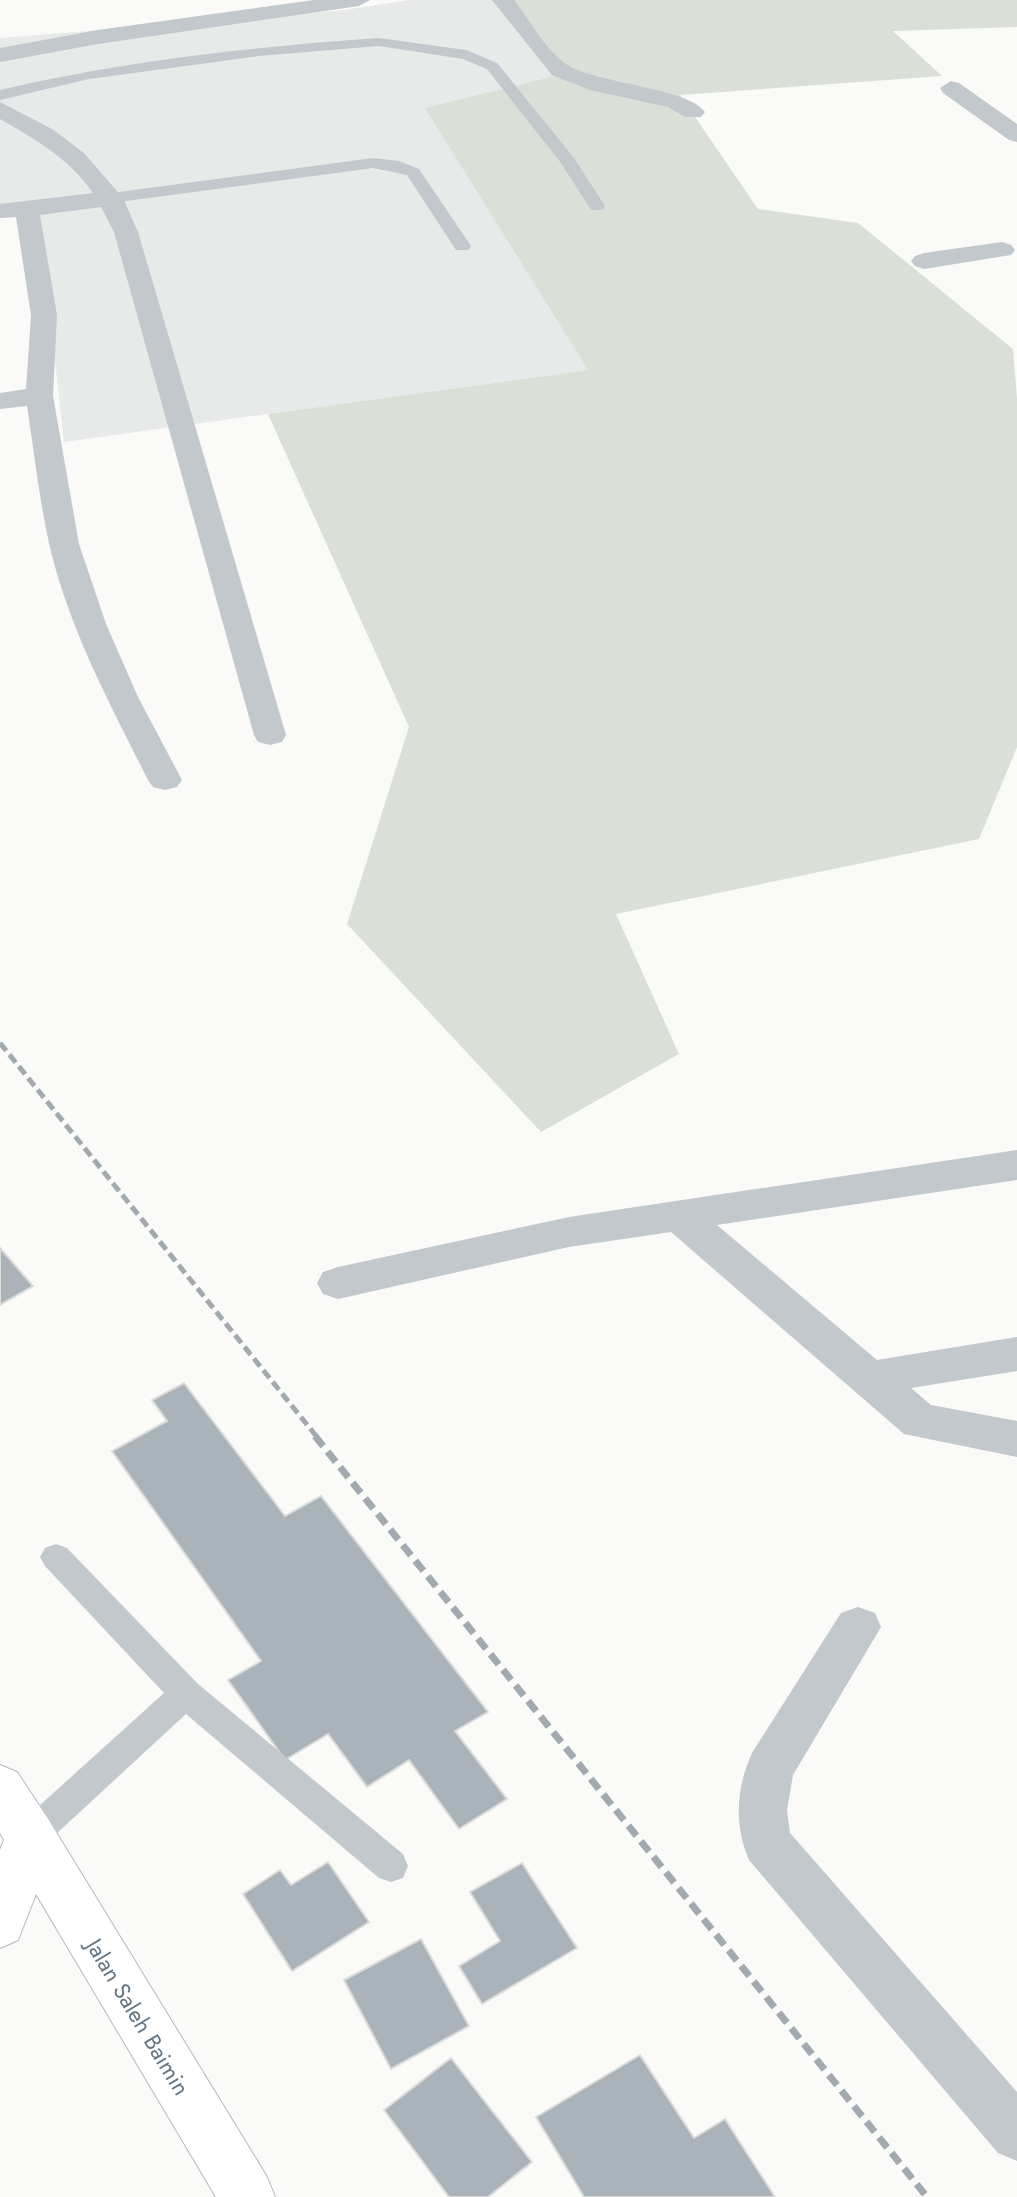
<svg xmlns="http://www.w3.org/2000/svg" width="1017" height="2197" font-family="Jost,sans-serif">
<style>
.built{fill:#e8e9e9}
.green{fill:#dadfd7}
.building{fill:#aab3b9;stroke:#dcdcda;stroke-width:2}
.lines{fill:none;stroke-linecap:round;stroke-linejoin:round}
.secondary-casing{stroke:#b3babf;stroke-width:2}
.lane{fill:#c3c8cc;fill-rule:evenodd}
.street{fill:#c3c8cc;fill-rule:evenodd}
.secondary{fill:#fff;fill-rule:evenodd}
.rail-far1{stroke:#a2aab0;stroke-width:5;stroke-dasharray:10 5;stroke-linecap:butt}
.rail{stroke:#a2aab0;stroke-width:7;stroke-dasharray:13 7;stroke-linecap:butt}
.labels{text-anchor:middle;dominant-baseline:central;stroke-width:7;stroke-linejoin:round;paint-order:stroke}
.near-street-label{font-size:23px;fill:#657683;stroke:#fff}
</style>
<rect width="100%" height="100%" fill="#fafaf8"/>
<path class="built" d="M409 0H502L562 74 426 108 588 370 64 442 38 207 0 209V38L344 10Z"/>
<path class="green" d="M502 0H1017V27L893 31 942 76 680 95 758 209 858 223 1013 349 1017 399V747L979 839 616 914 679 1054 541 1132 347 924 409 727 268 414 588 370 425 108 562 74Z"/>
<path class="building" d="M0 1248 33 1286 0 1305Z
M184 1383 285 1516 321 1496 488 1712 455 1731 507 1799 459 1829 409 1760 367 1787 328 1734 285 1760 228 1680 261 1661 112 1451 167 1421 152 1400Z
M328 1862 369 1922 292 1971 243 1894 280 1870 291 1885Z
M522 1863 577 1948 482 2004 459 1966 500 1941 470 1892Z
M421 1939 469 2026 391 2069 344 1980Z
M640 2055 694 2138 725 2119 775 2197H584L536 2117Z
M451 2058 532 2162 488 2197H449L384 2110Z"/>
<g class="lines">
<g class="secondary-casing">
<path id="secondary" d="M0 1765 17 1772 48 1819 267 2177 275 2197H216L36 1894 18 1940 0 1948V1850L4 1840 0 1833Z"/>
</g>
<path class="lane" d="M379 38 466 50 497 63 574 158 605 206 603 210H591L561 163 487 69 463 59 379 46 259 56 89 79 0 100V90C125 61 251 47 379 38Z
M373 158 399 161 419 169 471 246 468 250H456L407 175 373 168 111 203 103 198 111 193Z
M56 1544 67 1548 198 1684 403 1854 408 1866 403 1878 391 1882 379 1878 186 1714 42 1847 30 1852 18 1847 13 1836 18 1825 164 1693 45 1566 40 1557 45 1548Z"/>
<path class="street" d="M314 0H370L359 6 98 44 0 62V48L98 30Z
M492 0H514C530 20 547 53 569 66 601 84 688 88 705 112L701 117H685L668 107 590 90 552 75Z
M951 81 959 83 1017 124V142L1009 140 943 93 940 88Z
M0 102 52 129 84 153 123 198 138 232 286 735 282 742 270 745 258 742 254 735 114 232 101 207 40 215 57 315 53 396 79 544 106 624 138 697 182 780 177 787 165 790 153 787 148 780C110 704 68 627 49 543 39 498 34 451 27 406L0 409V393L26 389 31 315 16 217 0 218V204L93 193C70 159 35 139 0 119Z
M1002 242 1011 245 1015 250 1011 255 924 269 915 266 911 261 915 256 924 253Z
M1017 1150V1180L717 1225 877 1360 1017 1337V1371L911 1388 931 1405 1017 1421V1457L904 1434 671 1232 569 1247 338 1299 323 1294 317 1283 323 1272 338 1267 569 1217Z
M858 1607 875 1613 881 1627 793 1775 787 1810 790 1833 1017 2092V2161L998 2153 749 1860C734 1825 736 1788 752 1753L841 1613Z"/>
<use href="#secondary" class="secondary"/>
<path class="rail-far1" d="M0 1043 317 1437"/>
<path class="rail" d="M315 1436 927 2197"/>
</g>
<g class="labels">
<g class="near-street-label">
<text transform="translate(138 2017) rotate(59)">Jalan Saleh Baimin</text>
</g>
</g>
</svg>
